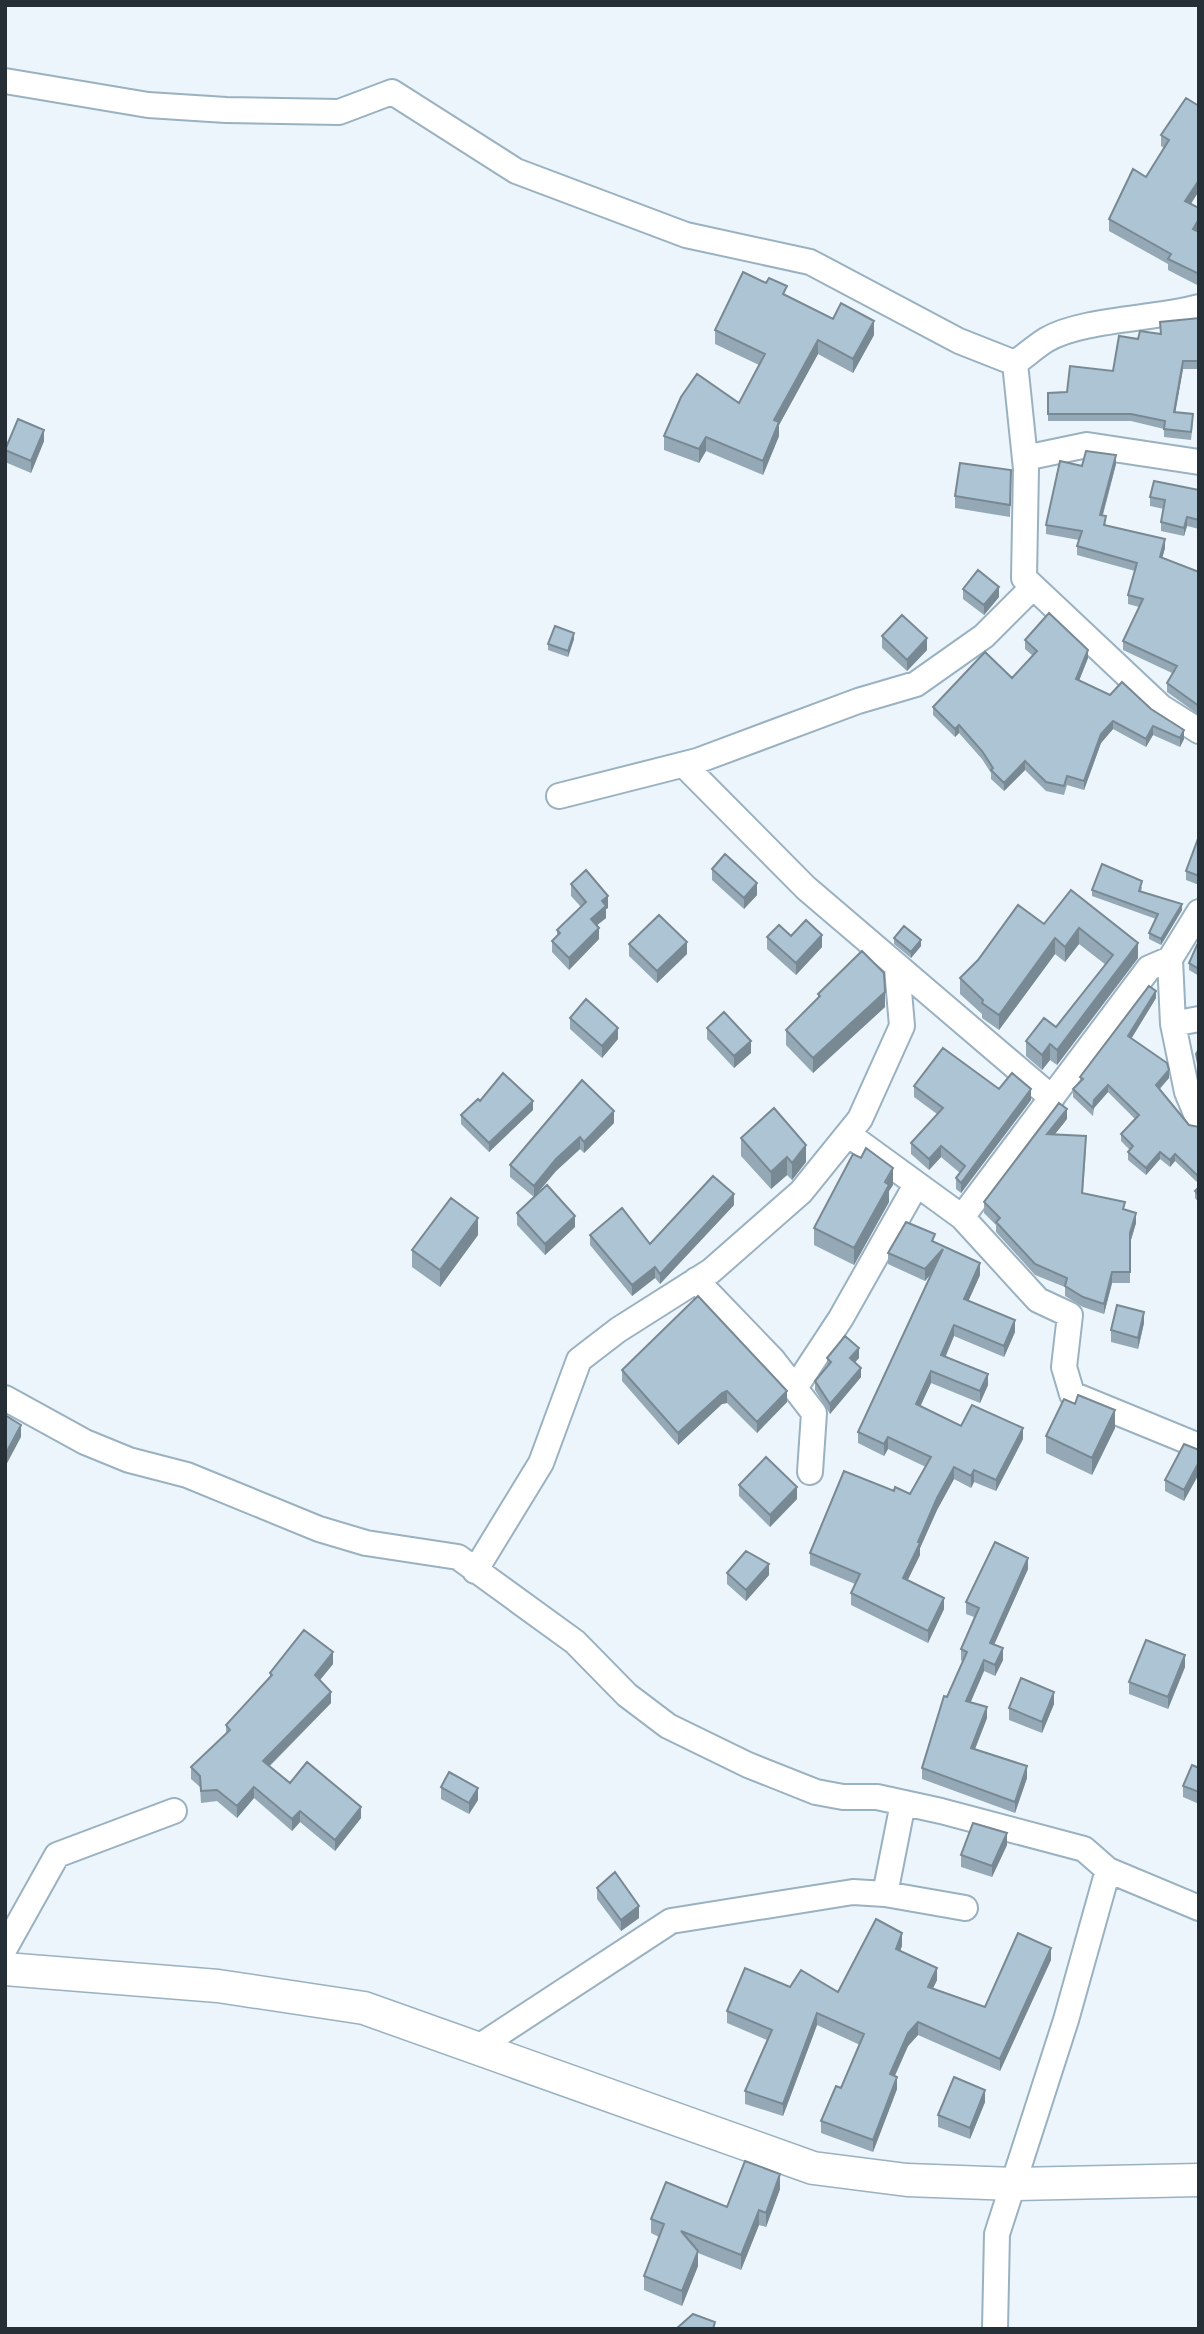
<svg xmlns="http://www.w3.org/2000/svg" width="1204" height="2334" font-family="'Sofia Sans Condensed',sans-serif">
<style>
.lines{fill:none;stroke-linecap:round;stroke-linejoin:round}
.minor-casing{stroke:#9ab1c1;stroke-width:28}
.tertiary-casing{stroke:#9ab1c1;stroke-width:35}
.minor{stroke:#fff;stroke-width:24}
.tertiary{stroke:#fff;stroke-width:32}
.wall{fill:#94a9b5}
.shaded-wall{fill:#788994}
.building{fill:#acc4d3;stroke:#788994;stroke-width:2}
</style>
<rect width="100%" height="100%" fill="#ebf5fb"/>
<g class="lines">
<g class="minor-casing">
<path id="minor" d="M5 81 148 105 226 110 339 112 392 92 516 171 686 235 810 262 959 341 1015 363C1025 356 1035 347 1046 340 1081 319 1156 319 1199 307
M1015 363 1026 469 1024 578 1161 707 1199 731
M1025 458 1087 445 1199 462
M684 765 806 888 1052 1098
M559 796 697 761 858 701 916 684 984 636 1033 587
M1199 912 1170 959 1173 1024 1187 1092 1199 1121
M1173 1024 1199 1019
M848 1134 962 1217 1038 1300 1070 1315 1064 1367 1072 1394 1199 1446
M962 1217 1149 968 1170 959
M696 1280 773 1360 814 1413 810 1472
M795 1388 841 1318 916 1185
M5 1398 85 1442 129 1460 187 1475 319 1529 366 1543 458 1557 575 1642 627 1695 668 1726 748 1765 816 1792 843 1797H877L941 1811 1084 1849 1108 1870 1199 1908
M475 1571 541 1463 579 1360 618 1330 711 1271 801 1192 860 1119 902 1026 897 968
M885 1894 903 1803
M5 1948 57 1855 174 1811
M477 2048 671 1921 853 1892 885 1894 965 1908
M995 2329 997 2234 1066 2020 1108 1870"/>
</g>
<g class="tertiary-casing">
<path id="tertiary" d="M5 1969 218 1986 364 2008 813 2168 907 2180 1014 2184 1199 2180"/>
</g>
<use href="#minor" class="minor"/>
<use href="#tertiary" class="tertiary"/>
</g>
<path class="wall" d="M1199 106V191L1191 204 1199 208V230L1198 232H1199V286L1168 270V264L1109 231V219L1146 177 1164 148 1161 146V135Z
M787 296 833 319 874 335 853 373 818 354 779 425V436L763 475 706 451 699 463 664 450V436L739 403 759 365 715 344V330Z
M1199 318V369H1183L1175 412 1193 422 1191 440 1164 437V429L1131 421H1048V393L1067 392 1113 371 1138 339 1160 334Z
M44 441 31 473 5 462V448Z
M1116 464 1103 515 1106 525 1165 548 1162 558 1199 572V715L1167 692V683L1172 673 1123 650V641L1139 607 1128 604V595L1135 571 1077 555V546L1079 540 1046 534V525L1082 466Z
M1011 470 1010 517 955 508V496Z
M1199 490V529L1187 526 1184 536 1161 531V522L1164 509 1150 506V497Z
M963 589 999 597 984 615 963 599Z
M882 636 927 650 907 671 882 648Z
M574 639 568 657 548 650V644Z
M1025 640 1088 658 1079 681 1184 739 1180 747 1153 735 1146 747 1113 729 1101 743 1084 790 1067 785 1064 795 1046 791 1025 770 1004 791 991 779V773L982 759 959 733 955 737 933 715V707L1012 678 1033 656 1025 649Z
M1199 836V885L1186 880V871Z
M712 869 757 895 744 909 712 880Z
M571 884 608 908 606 909V918L597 925 599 939 569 970 552 952V941L557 936V930L581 907 571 896Z
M1142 887 1141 892 1182 910 1161 945 1149 939V933L1156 919 1092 896V890Z
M1071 890 1138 958 1057 1065 1050 1060 1042 1070 1026 1056V1041L1056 1027 1106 965 1079 944 1065 962 1055 954 999 1030 982 1018V1014L960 994V978L1044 924Z
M791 936 822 947 796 975 767 949V937Z
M894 938 921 946 911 958 894 944Z
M629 944 687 954 657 983 629 956Z
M1199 946V976L1189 970V963Z
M818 994 885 1007 813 1073 786 1045V1030L818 998Z
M1156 998 1131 1039 1169 1078 1160 1089 1189 1125 1199 1127V1184L1175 1161 1170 1167 1160 1159 1146 1175 1128 1160V1152L1130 1150 1121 1141V1134L1135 1119 1108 1092 1094 1108 1093 1116 1073 1097V1089L1080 1081V1077Z
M570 1018 618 1039 602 1058 570 1029Z
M707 1028 751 1053 734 1068 707 1039Z
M914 1086 999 1089 1031 1100 961 1193 956 1189V1178L960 1173 941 1157 929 1170 911 1154V1143L937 1114 914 1097Z
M533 1110 489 1152 461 1124V1115Z
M1067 1119 1055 1134 1086 1147 1083 1193 1125 1210 1136 1223 1130 1243V1283H1112L1104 1314 1083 1307 1065 1296V1287L1035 1275 996 1232V1225L984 1213V1202Z
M614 1123 584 1153 580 1149 556 1171 535 1196 575 1227 545 1255 517 1225V1213L534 1197 510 1177V1165Z
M741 1138 806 1162 792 1180 787 1175 771 1189 741 1156Z
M893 1185 889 1191V1202L854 1265 814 1245V1228Z
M1199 1187V1203L1195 1198V1191Z
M734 1205 660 1284 655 1278 632 1296 590 1245V1235L650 1244Z
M478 1235 440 1287 412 1267V1250Z
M935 1243 980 1275 968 1301 1015 1332 1004 1357 954 1336 946 1356 988 1385 980 1403 931 1383 920 1406 961 1426 1023 1439 996 1491 974 1482 971 1488 954 1479 937 1510 920 1548V1555L907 1580 944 1609 928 1643 851 1605V1593L855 1584 810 1565V1553L894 1491 910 1494 926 1467 888 1449 884 1456 858 1443V1432L931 1274 925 1281 888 1264V1253Z
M1144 1323 1138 1349 1111 1342V1330Z
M827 1358H859L855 1362 861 1377 830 1414 815 1390V1381L827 1367Z
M622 1370 787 1402 757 1433 727 1403 722 1404 678 1445 622 1381Z
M1075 1404 1115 1428 1092 1475 1046 1453V1436Z
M1199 1450 1184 1501 1165 1491V1480Z
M739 1485 797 1499 770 1527 739 1496Z
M1028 1569 994 1644 1003 1660 995 1676 984 1671 970 1703 987 1718 975 1749 1027 1778 1015 1813 922 1779V1768L947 1697 963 1662 961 1660V1649L974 1617 966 1614V1602Z
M727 1573 769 1575 746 1601 727 1584Z
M333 1664 320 1680 331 1703 270 1766 290 1783 361 1818 335 1851 300 1822 292 1831 254 1798 237 1818 217 1801 201 1803 200 1787 191 1779V1767L226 1734V1725L270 1678V1673Z
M1185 1667 1168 1709 1129 1694V1682Z
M1054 1704 1042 1733 1009 1720V1708Z
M1199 1768V1804L1183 1797V1786Z
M441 1787 478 1800 469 1814 441 1799Z
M1007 1845 992 1877 961 1867V1855Z
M597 1888 639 1918 621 1931 597 1899Z
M902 1946 900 1951 937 1980 933 1988 985 2007 1051 1960 1000 2071 918 2035 908 2046 895 2076 897 2089 873 2152 821 2133V2121L841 2088 860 2045 817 2025 783 2116 745 2104V2091L767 2040 727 2023V2011L790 1987 838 1992Z
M985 2102 970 2139 938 2127V2115Z
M780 2189 766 2227 759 2225 741 2270 698 2253V2266L682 2306 644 2290V2276L659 2237 651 2233V2219L727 2207Z"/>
<path class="shaded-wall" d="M1199 180V191L1185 212V201Z
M1199 219V230L1193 241V229Z
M874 321V335L853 373V359Z
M818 340V354L779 425V436L763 475V461L774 420Z
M1183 361V369L1174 420V412Z
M44 430V441L31 473V461Z
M706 437V451L699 463V449Z
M1116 455V464L1100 524V515Z
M1187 517V526L1184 536V528Z
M1165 539V548L1160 566V557Z
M999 587V597L984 615V605Z
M574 633V639L568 657V651Z
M927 638V650L907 671V660Z
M1088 650V658L1076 688V679Z
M1113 721V729L1101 743 1084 790V781L1101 734Z
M959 725V733L955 737V729Z
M1153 726V735L1146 747V739Z
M1184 730V739L1180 747V738Z
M1025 761V770L1004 791V783Z
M757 883V895L744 909V898Z
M608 896V908L606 909V918L591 930V919L602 901Z
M1182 904V910L1161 945V939Z
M599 928V939L569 970V958Z
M1079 928V944L1065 962V947Z
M822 935V947L796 975V963Z
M1055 938V954L999 1030V1015Z
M921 940V946L911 958V952Z
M687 942V954L657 983V971Z
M1138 943V958L1057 1065V1050Z
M1156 991V998L1128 1044V1036Z
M885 992V1007L813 1073V1058Z
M618 1028V1039L602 1058V1046Z
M751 1041V1053L734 1068V1056Z
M1050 1044V1060L1042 1070V1055Z
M1169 1070V1078L1156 1092V1085Z
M1108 1085V1092L1094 1108V1100Z
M1031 1089V1100L961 1193V1183Z
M533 1101V1110L489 1152V1143Z
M1067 1109V1119L1047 1144V1134Z
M614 1111V1123L584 1153V1142Z
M580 1137V1149L556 1171 534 1197V1186L556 1159Z
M806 1145V1162L792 1180V1163Z
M941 1146V1157L929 1170V1159Z
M1160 1152V1159L1146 1175V1168Z
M1175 1154V1161L1170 1167V1160Z
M787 1157V1175L771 1189V1172Z
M893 1168V1185L889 1191V1202L854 1265V1248Z
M734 1194V1205L660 1284V1274Z
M1136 1213V1223L1130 1243V1233Z
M575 1216V1227L545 1255V1244Z
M478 1218V1235L440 1287V1270Z
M943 1249V1260L925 1281V1269Z
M980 1263V1275L964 1311V1299Z
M655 1267V1278L632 1296V1285Z
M1112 1272V1283L1104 1314V1304Z
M1144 1312V1323L1138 1349V1338Z
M1015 1320V1332L1004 1357V1346Z
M954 1325V1336L941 1366V1355Z
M859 1348V1358L850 1368V1358Z
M861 1368V1377L830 1414V1404Z
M931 1371V1383L916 1416V1404Z
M988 1374V1385L980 1403V1391Z
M727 1391V1403L722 1404 678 1445V1433L722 1393Z
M787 1391V1402L757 1433V1422Z
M1115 1410V1428L1092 1475V1458Z
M21 1425V1437L5 1467V1455Z
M1023 1428V1439L996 1491V1480Z
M888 1437V1449L884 1456V1444Z
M1199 1462V1474L1184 1501V1490Z
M954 1467V1479L937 1510 920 1548V1555L903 1590V1578L937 1498Z
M974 1470V1482L971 1488V1476Z
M797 1487V1499L770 1527V1515Z
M1028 1558V1569L990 1654V1643Z
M769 1564V1575L746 1601V1590Z
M944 1598V1609L928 1643V1631Z
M1003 1648V1660L995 1676V1665Z
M333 1652V1664L315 1686V1675Z
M1185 1655V1667L1168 1709V1697Z
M984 1660V1671L966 1713V1701Z
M331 1692V1703L263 1772V1761Z
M1054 1692V1704L1042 1733V1722Z
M987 1707V1718L971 1759V1748Z
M1027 1766V1778L1015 1813V1802Z
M254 1787V1798L237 1818V1806Z
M478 1788V1800L469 1814V1803Z
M361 1807V1818L335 1851V1840Z
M300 1811V1822L292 1831V1819Z
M1007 1833V1845L992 1877V1866Z
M639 1906V1918L621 1931V1920Z
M902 1933V1946L896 1961V1949Z
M1051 1948V1960L1000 2071V2059Z
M937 1968V1980L928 1999V1987Z
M817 2013V2025L783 2116V2104Z
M918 2022V2035L908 2046 890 2086V2074L908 2033Z
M897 2077V2089L873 2152V2140Z
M985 2090V2102L970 2139V2128Z
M780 2174V2189L766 2227V2213Z
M759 2210V2225L741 2270V2255Z
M698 2251V2266L682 2306V2291Z"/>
<path class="building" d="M1186 98 1199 106V180L1185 201 1199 208V219L1193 229 1199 232V274L1168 259 1171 254 1109 219 1133 169 1146 177 1169 140 1161 135Z
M743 272 766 283 769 278 787 286 783 294 833 319 841 303 874 321 853 359 818 340 774 420 779 422 763 461 706 437 699 449 664 436 681 397 697 374 739 403 765 354 715 330Z
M1199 318V361H1183L1174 412 1193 414 1191 432 1164 429 1165 421 1131 414H1048V393L1067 392 1070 366 1113 371 1119 336 1138 339 1140 331 1161 334 1160 322Z
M18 419 44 430 31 461 5 450Z
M1086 451 1116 455 1100 515 1106 516 1104 525 1165 539 1160 557 1199 572V706L1167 683 1177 666 1123 641 1143 599 1128 595 1137 563 1077 546 1082 531 1046 525 1060 461 1082 466Z
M960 463 1011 470 1010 505 955 496Z
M1154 481 1199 490V520L1187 517 1184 528 1161 522 1165 500 1150 497Z
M978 570 999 587 984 605 963 589Z
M1049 613 1088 650 1076 679 1110 695 1122 682 1151 709 1184 730 1180 738 1153 726 1146 739 1113 721 1101 734 1084 781 1067 776 1064 786 1046 782 1025 761 1004 783 991 770 993 768 982 751 959 725 955 729 933 707 985 652 1012 678 1037 651 1025 640Z
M902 615 927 638 907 660 882 636Z
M555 626 574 633 568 651 548 644Z
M1199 836V876L1186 871Z
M725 854 757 883 744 898 712 869Z
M1102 864 1142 881 1139 891 1182 904 1161 939 1149 933 1158 914 1092 890Z
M586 870 608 896 602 901 606 906 591 919 599 928 569 958 552 941 560 933 557 930 586 902 571 884Z
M1071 890 1138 943 1057 1050 1050 1044 1042 1055 1026 1041 1044 1018 1056 1027 1113 955 1079 928 1065 947 1055 938 999 1015 982 1003 983 1000 960 978 978 960 1018 905 1044 924Z
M659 915 687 942 657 971 629 944Z
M806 920 822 935 796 963 767 937 779 925 791 936Z
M904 926 921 940 911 952 894 938Z
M1197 945 1199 946V969L1189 963Z
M862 951 884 973 885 992 813 1058 786 1030 820 996 818 994Z
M1149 986 1156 991 1128 1036 1167 1063 1169 1070 1156 1085 1189 1125 1199 1127V1177L1175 1154 1170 1160 1160 1152 1146 1168 1128 1152 1133 1146 1121 1134 1139 1115 1108 1085 1094 1100 1093 1108 1073 1089 1083 1079 1080 1077Z
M586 999 618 1028 602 1046 570 1018Z
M724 1012 751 1041 734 1056 707 1028Z
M943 1048 999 1089 1012 1073 1031 1089 961 1183 956 1178 965 1166 941 1146 929 1159 911 1143 943 1108 914 1086Z
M1199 1049V1068L1196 1054Z
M503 1073 533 1101 489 1143 461 1115 478 1099 480 1101Z
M582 1080 614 1111 584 1142 580 1137 556 1159 534 1186 510 1165Z
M1059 1103 1067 1109 1047 1134 1086 1136 1082 1193 1125 1202 1123 1209 1136 1213 1130 1233V1272H1112L1104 1304 1083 1297 1065 1286 1067 1278 1035 1264 996 1222 1000 1218 984 1202Z
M774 1108 806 1145 792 1163 787 1157 771 1172 741 1138Z
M866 1148 893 1168 885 1182 889 1185 854 1248 814 1228 853 1154 861 1158Z
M713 1176 734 1194 660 1274 655 1267 632 1285 590 1235 622 1208 650 1244Z
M547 1185 575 1216 545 1244 517 1213Z
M1199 1187V1195L1195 1191Z
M451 1198 478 1218 440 1270 412 1250Z
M906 1222 935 1234 932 1241 980 1263 964 1299 1015 1320 1004 1346 954 1325 941 1355 988 1374 980 1391 931 1371 916 1404 961 1426 972 1405 1023 1428 996 1480 974 1470 971 1476 954 1467 937 1498 918 1542 920 1543 903 1578 944 1598 928 1631 851 1593 860 1574 810 1553 844 1471 894 1491 895 1487 910 1494 931 1457 888 1437 884 1444 858 1432 943 1249 925 1269 888 1253Z
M698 1296 787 1391 757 1422 727 1391 722 1393 678 1433 622 1370Z
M1117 1305 1144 1312 1138 1338 1111 1330Z
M845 1336 859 1348 850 1358 861 1368 830 1404 815 1381 831 1362 827 1358Z
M1078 1395 1115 1410 1092 1458 1046 1436 1064 1399 1075 1404Z
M5 1415 21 1425 5 1455Z
M1184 1444 1199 1450V1462L1184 1490 1165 1480Z
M766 1457 797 1487 770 1515 739 1485Z
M995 1542 1028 1558 990 1643 1003 1648 995 1665 984 1660 966 1701 987 1707 971 1748 1027 1766 1015 1802 922 1768 944 1696 947 1697 967 1652 961 1649 979 1608 966 1602Z
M746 1551 769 1564 746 1590 727 1573Z
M304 1630 333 1652 315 1675 331 1692 263 1761 290 1783 307 1762 361 1807 335 1840 300 1811 292 1819 254 1787 237 1806 217 1790 201 1791 200 1776 191 1767 230 1730 226 1725 272 1675 270 1673Z
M1146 1640 1185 1655 1168 1697 1129 1682Z
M1021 1678 1054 1692 1042 1722 1009 1708Z
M1192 1765 1199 1768V1792L1183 1786Z
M449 1772 478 1788 469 1803 441 1787Z
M973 1823 1007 1833 992 1866 961 1855Z
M615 1872 639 1906 621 1920 597 1888Z
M876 1919 902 1933 896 1949 937 1968 928 1987 985 2007 1018 1933 1051 1948 1000 2059 918 2022 908 2033 890 2074 897 2077 873 2140 821 2121 836 2086 841 2088 864 2034 817 2013 783 2104 745 2091 772 2030 727 2011 745 1968 790 1987 801 1970 838 1992Z
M954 2077 985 2090 970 2128 938 2115Z
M745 2161 780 2174 766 2213 759 2210 741 2255 681 2231 698 2251 682 2291 644 2276 664 2224 651 2219 666 2182 727 2207Z
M693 2314 715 2322 713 2329H676Z"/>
<rect width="1204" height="2334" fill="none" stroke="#262f35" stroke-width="14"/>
</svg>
